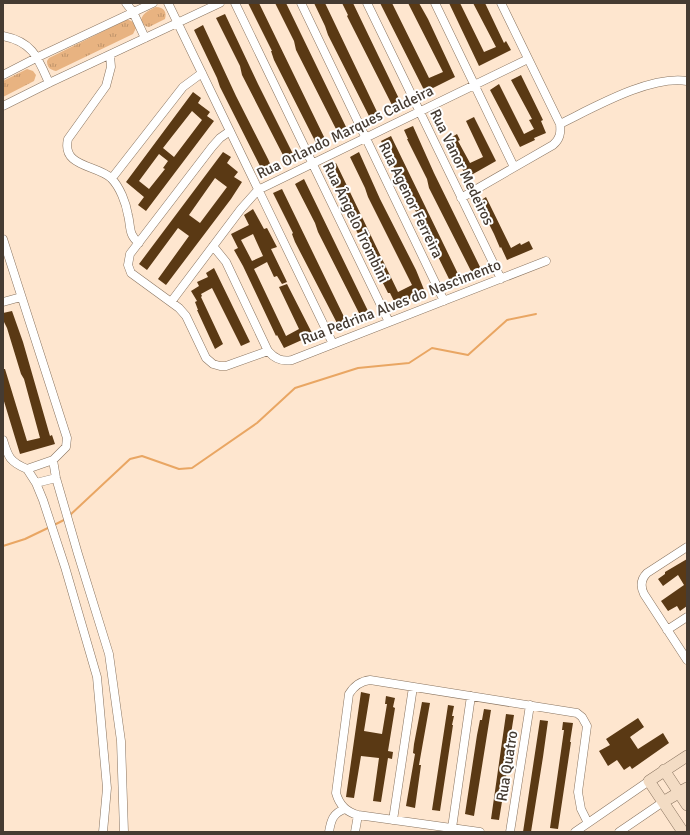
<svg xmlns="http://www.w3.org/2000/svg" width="690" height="835" font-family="Signika,sans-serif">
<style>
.grass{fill:url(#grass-tufts)}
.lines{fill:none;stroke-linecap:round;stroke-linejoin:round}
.stream{stroke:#e9a663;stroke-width:2}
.building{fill:#5a3914;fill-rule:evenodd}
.street-casing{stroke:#897460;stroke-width:9}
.secondary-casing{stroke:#897460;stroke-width:12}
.street{stroke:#fff;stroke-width:8}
.secondary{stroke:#f3dcc4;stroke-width:11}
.labels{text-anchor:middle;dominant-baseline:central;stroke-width:4;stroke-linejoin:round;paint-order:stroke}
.street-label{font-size:15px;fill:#453b32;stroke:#fff}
</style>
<defs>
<pattern id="grass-tufts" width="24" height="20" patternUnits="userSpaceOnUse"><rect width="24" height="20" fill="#e8b381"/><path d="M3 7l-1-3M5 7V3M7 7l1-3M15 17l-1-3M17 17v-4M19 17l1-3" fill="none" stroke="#be936a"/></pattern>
</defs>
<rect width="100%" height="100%" fill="#fee6cf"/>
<path class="grass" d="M156 7C164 7 167 12 165 19L149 27 145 26 141 20C143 12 150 10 156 7Z
M126 20H129L133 22 136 28 133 34 56 71C50 70 47 67 47 61L49 58Z
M27 69 33 71 36 75 34 81 3 97V81Z"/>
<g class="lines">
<path class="stream" d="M69 516 130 459 142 456 179 469 192 468 257 423 295 388 358 368 409 363 432 348 468 355 507 320 536 314
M54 525 66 519
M3 546 25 539 50 527"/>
</g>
<path class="building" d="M248 3H259L326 141 317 145 274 60 271 51H272Z
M275 3H286L348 131 339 135 296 50 294 41Z
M314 3H325L379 116 371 120 328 35 325 26Z
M342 3H353L402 105 394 109 351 24 347 16 348 15Z
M380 3H392L429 78 443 72 408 3H419L428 19 455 77 425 92Z
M449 3H460L484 52 496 47 473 3H485L504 43 506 41 511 50 479 66Z
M225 14 258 84 294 156 286 161 242 75 240 66 216 18Z
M203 25 236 96 268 159 272 168 263 172 220 87 217 78 194 30Z
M521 75 543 120 541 121 546 133 534 138 535 140 520 147 490 90 499 84 524 134 534 129 529 120 532 119 511 80Z
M193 92 201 98 198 103 210 112 207 116 214 121 146 211 138 205 144 197 126 182ZM192 111 202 120 174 157 163 148ZM159 154 168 161 163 168 165 169 149 189 139 181Z
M474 117 496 161 466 178 460 163 447 140 457 134 460 140 458 141 470 163 483 157 466 121Z
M413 126 434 173 481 269 472 273 429 188 427 179 407 139H408L404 130Z
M391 136 460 278 451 283 381 141Z
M223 152 231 157 227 163 238 172 234 177 242 182 231 199 166 285 158 279 189 236 178 228 147 270 139 264ZM215 178 227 187 200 223 189 215Z
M359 152 380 199 416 270 425 292 396 305 390 293H388L356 230 327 168 336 163 398 292 412 285 368 197 365 188 350 157Z
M304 179 369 313 361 317 318 232 315 223 295 184Z
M282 189 347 323 339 327 295 242 292 234 293 233 273 193Z
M486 197 511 248 520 243 521 245 529 241 533 249 507 260 501 247 500 248 494 234 478 202Z
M253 209 264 229 267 228 277 247 271 249 287 282 282 284 277 276 274 277 267 262 254 269 257 275 286 336 299 329 279 287 287 284 313 335 284 348 277 335 276 336 243 266 234 250 238 248 231 234 249 225 244 215ZM253 234 263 256 252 261 241 240Z
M214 268 250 342 241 346 212 288 201 294 202 296 201 297 223 344 215 349 197 310H198L195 302 197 301 191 291 199 286 197 282 208 277 206 273Z
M12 311 23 342 50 436 52 435 55 444 20 454 3 398V369H5L27 441 40 438 24 379 21 374 7 328 3 320V313Z
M687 559V606L680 611 677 606 668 611 661 601 684 585 678 575 663 586 658 579 665 574V572Z
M361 692 370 694 364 731 382 734 387 704H385L386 696 395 698 393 707 395 708 388 751 393 752 392 759 388 758 381 802 373 801 379 758 361 756 354 798 346 797Z
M422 702 430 703 419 765H421L415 808 406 806 415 754 413 753 414 744Z
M448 705 454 706 452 716H454L452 725H453L440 811 432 810Z
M484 709 491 710 474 816 465 814 477 735 480 720H482Z
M506 714 514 715 511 734H513L499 820 491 819Z
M638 718 644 727 630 737 638 749 663 733 669 743 632 769 630 766 624 770 617 760 608 766 599 751 610 745 606 739Z
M540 720 548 721 543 757 531 832H523Z
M563 722 573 723 570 742H571L558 829 550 828 564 730H562Z"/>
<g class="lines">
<g class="street-casing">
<path id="street" d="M126 3 133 12 145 38
M168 3 333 344
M235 3 389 322
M301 3 444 301
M367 3 501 279
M435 3 514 167
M3 36C33 42 38 58 49 83
M110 55 111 67 106 86 68 139C61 167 97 165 111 178 120 187 126 203 128 215 131 226 128 235 139 243
M3 75 38 57 153 3
M3 106 49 83 220 3
M560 124C593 108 650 75 687 81
M230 131 220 138 212 147 130 254 128 265 131 273 179 308 186 316 206 358 213 364 220 366H226L268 351
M112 178 183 87 202 73
M461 198 553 145C560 139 561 133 560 124L501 3
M3 239 67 438 66 447 53 460 27 469
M213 246 226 262 268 351C275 359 282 362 292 360L546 261
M3 302 21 297
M171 302 241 209 258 190 528 59
M3 440C8 457 10 462 27 469
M53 460 56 478 78 554 109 654 121 741 124 832
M27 469 36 483 43 500 65 567 97 677 107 788 103 832
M36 483 56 478
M687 547 647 573C641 579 640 586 644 594L687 660
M667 630 687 617
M393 820 413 687
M452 828 471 696
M329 832C331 820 333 813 345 809
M355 832 358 815
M480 832 358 815C346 812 339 804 336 793L349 694C354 686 361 681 370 680L577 713 582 717 587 726 578 792 581 809 588 823
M510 832 530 705
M575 832 649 781
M619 832 663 802"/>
</g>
<g class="secondary-casing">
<path id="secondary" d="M664 770 687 805
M663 802 687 788
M683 832 649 781 687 756"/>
</g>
<use href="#street" class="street"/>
<use href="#secondary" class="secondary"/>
</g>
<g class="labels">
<g class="street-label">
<text transform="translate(345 132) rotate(-26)">Rua Orlando Marques Caldeira</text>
<text transform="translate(462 167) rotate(64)">Rua Vanor Medeiros</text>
<text transform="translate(411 200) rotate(64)">Rua Agenor Ferreira</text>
<text transform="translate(356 222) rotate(64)">Rua Ângelo Trombini</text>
<text transform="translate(401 302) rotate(-21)">Rua Pedrina Alves do Nascimento</text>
<text transform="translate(507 766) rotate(-81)">Rua Quatro</text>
</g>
</g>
<rect width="690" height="835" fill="none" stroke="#453b32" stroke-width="8"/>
</svg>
